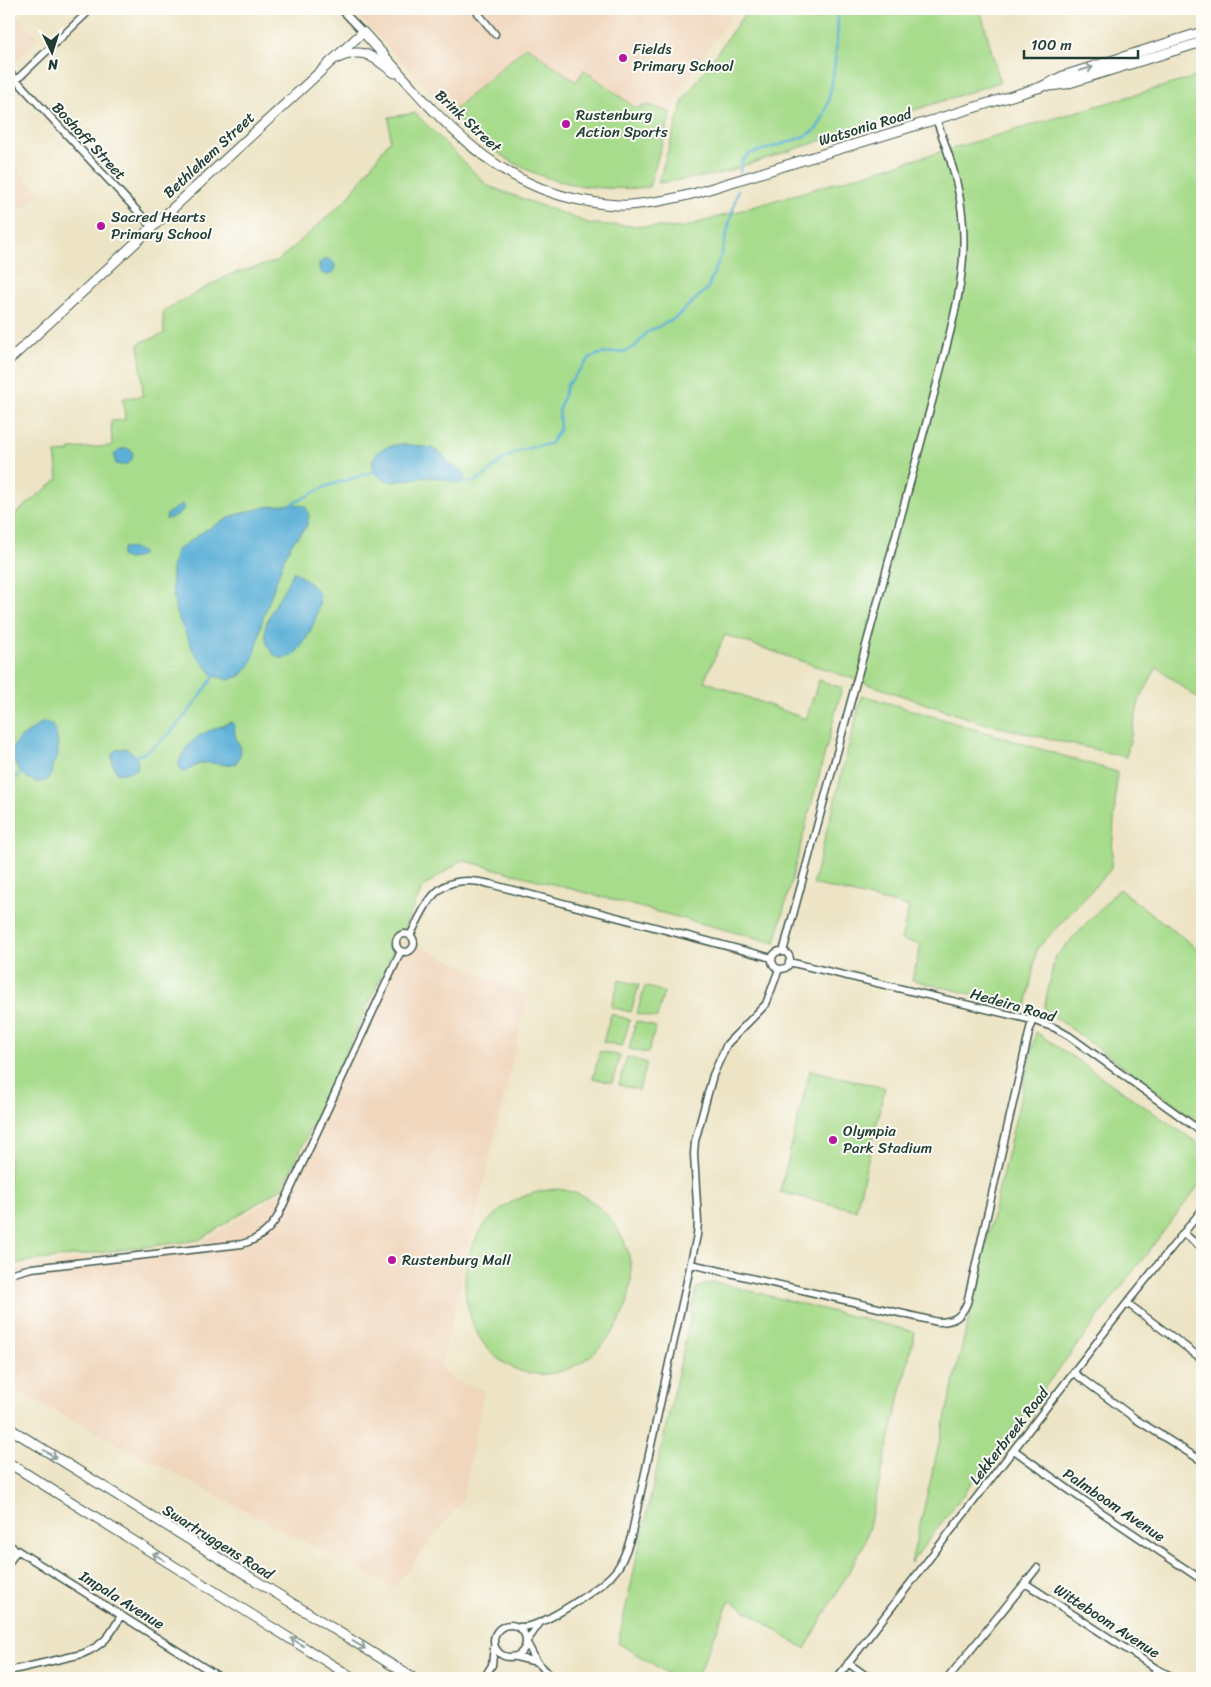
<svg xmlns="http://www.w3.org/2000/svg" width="1211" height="1687" font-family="Sriracha,sans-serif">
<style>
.built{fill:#f0d6bc}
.green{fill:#a7dc8c;stroke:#638c60}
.water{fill:#5cb0d8;stroke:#3e7686}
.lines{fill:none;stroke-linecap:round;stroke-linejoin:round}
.stream{stroke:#5cb0d8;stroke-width:2.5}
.minor-casing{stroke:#3e564a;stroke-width:9}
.secondary-casing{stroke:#3e564a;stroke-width:11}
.minor{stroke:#fff;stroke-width:6}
.secondary{stroke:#fff;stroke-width:9}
.oneway{stroke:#8f9e9a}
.poi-dot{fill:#b5179e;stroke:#fdfcf7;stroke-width:2}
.labels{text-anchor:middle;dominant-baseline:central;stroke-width:4;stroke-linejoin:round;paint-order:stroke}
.poi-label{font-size:15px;fill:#1f3d34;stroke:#fdfcf7;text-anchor:start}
.street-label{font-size:15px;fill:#1f3d34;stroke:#fdfcf7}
</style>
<rect width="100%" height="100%" fill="#fdfcf7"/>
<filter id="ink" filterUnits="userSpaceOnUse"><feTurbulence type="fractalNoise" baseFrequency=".02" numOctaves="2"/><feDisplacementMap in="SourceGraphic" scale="10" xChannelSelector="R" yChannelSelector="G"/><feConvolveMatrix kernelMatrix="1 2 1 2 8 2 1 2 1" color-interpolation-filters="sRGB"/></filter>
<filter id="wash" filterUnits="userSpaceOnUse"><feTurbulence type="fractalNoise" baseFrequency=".0096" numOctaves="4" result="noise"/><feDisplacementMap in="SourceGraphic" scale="20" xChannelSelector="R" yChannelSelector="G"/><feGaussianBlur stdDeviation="1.12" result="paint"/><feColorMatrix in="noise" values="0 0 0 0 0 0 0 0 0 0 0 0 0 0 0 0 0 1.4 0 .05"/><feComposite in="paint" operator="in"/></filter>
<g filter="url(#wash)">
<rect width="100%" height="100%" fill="#ede4c5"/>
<path class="built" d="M352 9H736L680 90 671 113 649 105 636 108 584 70 577 82 527 46 450 113Z
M13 10 39 38 16 60 9 52V14Z
M9 160 40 194 9 221Z
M403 939 528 995 441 1366 453 1380 484 1390 462 1501 394 1588 9 1387V1269L200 1243 285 1190Z"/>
<path class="green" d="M748 9H980L1000 82 716 175 658 183 683 101Z
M527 46 576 82 584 70 636 108 649 105 671 113 649 187C602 192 546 185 506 158 486 145 468 128 450 113Z
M1202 75V702L1157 667 1139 701 1126 757 982 723 725 635 704 681 806 719 819 680 842 688 775 943 462 860 423 887 283 1187 199 1240 9 1264V519L58 479 55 453 69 452 70 449 112 446 111 421 125 420 123 398 143 396 139 343 164 334 163 311 231 274 278 261 346 200 390 140 389 117 415 113 488 186 591 224 681 228Z
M862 695 1117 772 1111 869 1037 949 1026 1007 912 980 921 945 901 940 909 907 813 884Z
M1119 889 1202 952V1124L1044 1009 1055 957Z
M619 980 639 985 631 1012 611 1007Z
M645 986 664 992 657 1018 637 1014Z
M611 1014 630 1020 622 1046 603 1042Z
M636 1021 656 1027 648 1053 629 1049Z
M1036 1032 1202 1146V1181L911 1563Z
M600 1051 620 1056 612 1083 593 1078Z
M627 1057 647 1063 639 1090 619 1085Z
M810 1070 885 1088 856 1210 780 1192Z
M557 1189C579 1191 597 1202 611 1220 679 1304 559 1429 487 1348 477 1336 471 1322 468 1307 453 1246 495 1193 557 1189Z
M714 1282 915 1332 865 1543 805 1649 730 1600 696 1678H675L618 1643 697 1288Z"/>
<path class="water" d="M319 267a8 8 0 1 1 16 0a8 8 0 1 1-16 0Z
M403 444 432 448 443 455 451 465 462 470 465 477 464 481C452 484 442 477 430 477 419 477 395 483 388 481 372 477 366 459 381 450 388 446 396 445 403 444Z
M126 448 132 451C135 462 126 467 116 464L114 455 119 450Z
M182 504 184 507C182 514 173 518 166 519L167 514Z
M292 504 305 506 309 515 306 527 292 543 284 559 262 621 256 650 251 663 241 676 229 680 214 676 195 654 176 613 172 587V567L176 551 204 531 235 515 265 507Z
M123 548C129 547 140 549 143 554L136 558 127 559 121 556Z
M294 571C302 578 316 586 319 595 323 609 304 650 291 656 271 666 261 637 267 622 274 605 285 588 294 571Z
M45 722 51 724C57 734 60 746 57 758 56 760 54 762 53 764 51 769 53 774 48 779 35 792 7 764 13 748 18 737 24 736 32 730 38 726 38 724 45 722Z
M230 722 235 725C235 728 234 731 235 734 238 748 246 747 236 763 225 767 215 762 204 763 195 764 190 771 182 772 177 766 179 760 183 754 195 732 210 732 230 722Z
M124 748C133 751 140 758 137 769L125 773H118C112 767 112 762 112 754L116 750Z"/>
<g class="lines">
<path class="stream" d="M740 172 742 161 749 154C762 150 807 138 814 131 834 114 838 35 838 9
M456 483C483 484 484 474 503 460 517 450 534 446 550 444L560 429 559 410 567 385 590 358 600 354 626 351 636 346 646 333 675 318 707 289 721 256 738 190
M292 504 327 486 373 472
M134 757C164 748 197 702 214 676
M9 784 22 772"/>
</g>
</g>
<g filter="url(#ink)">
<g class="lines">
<g class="minor-casing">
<path id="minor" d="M341 9 363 32
M477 9 478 13 495 34
M9 72 152 227
M9 87 91 9
M396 943a9 9 0 1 1 18 0a9 9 0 1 1-18 0Z
M410 936C430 896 439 872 490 884L772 958
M772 960a9 9 0 1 1 18 0a9 9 0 1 1-18 0Z
M783 952 936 387C949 335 967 280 963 226 961 188 949 154 936 119
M789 962 1032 1020 1055 1028 1069 1036 1202 1132
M1183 1233 1202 1248
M691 1264 938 1322C954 1322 961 1317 967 1303L1032 1020
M9 1274 32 1268 242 1244C259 1239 269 1231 278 1216L401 951
M1127 1303 1202 1359
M1074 1373 1137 1420 1202 1461
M1014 1450 1079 1497 1202 1580
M9 1545 221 1678
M9 1563 17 1550
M1025 1583 1037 1568
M494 1641a16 16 0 1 1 32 0a16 16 0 1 1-32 0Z
M517 1627C522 1627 527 1627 533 1625 552 1619 605 1586 617 1569 624 1559 627 1548 631 1537L697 1235 698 1222 694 1154 695 1141 713 1075 727 1044 766 1004 779 969
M527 1641 539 1624
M527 1643 537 1662 553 1678
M516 1657 537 1662
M848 1663 869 1678
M9 1671 82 1654C104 1645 111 1635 121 1615
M484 1678 492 1665 494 1647
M837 1678 1127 1303 1202 1210
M948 1678 1025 1583 1157 1669 1175 1678
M1150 1678 1157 1669"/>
</g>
<g class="secondary-casing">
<path id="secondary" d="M338 58C365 45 374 59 395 73
M1049 86 1066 84 1202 42
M9 360 363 32C426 101 482 181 580 200 596 203 613 206 629 205 652 203 674 199 696 193L1041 87 1063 76 1202 32
M9 1428 413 1678
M9 1463 353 1678"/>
</g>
<use href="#minor" class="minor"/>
<use href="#secondary" class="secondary"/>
</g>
<defs><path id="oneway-shaft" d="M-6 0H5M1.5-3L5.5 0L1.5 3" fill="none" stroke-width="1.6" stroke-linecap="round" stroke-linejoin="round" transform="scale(1.25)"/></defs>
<g class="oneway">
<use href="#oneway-shaft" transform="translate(1086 69) rotate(-16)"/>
<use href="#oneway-shaft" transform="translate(50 1454) rotate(32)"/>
<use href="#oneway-shaft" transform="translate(159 1557) rotate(-148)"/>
<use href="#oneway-shaft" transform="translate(297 1642) rotate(-148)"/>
<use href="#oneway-shaft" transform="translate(359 1645) rotate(31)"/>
</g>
</g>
<g class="poi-dot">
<circle cx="623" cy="58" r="5"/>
<circle cx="566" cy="124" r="5"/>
<circle cx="101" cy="226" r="5"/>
<circle cx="833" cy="1140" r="5"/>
<circle cx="392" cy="1260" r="5"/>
</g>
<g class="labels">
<g class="poi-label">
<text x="633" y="49">Fields<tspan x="633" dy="17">Primary School</tspan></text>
<text x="576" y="115">Rustenburg<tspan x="576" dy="17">Action Sports</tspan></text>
<text x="111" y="217">Sacred Hearts<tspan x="111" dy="17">Primary School</tspan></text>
<text x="843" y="1131">Olympia<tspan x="843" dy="17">Park Stadium</tspan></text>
<text x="402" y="1260">Rustenburg Mall</text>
</g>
<g class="street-label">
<text transform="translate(468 121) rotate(43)">Brink Street</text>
<text transform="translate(865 127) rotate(-17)">Watsonia Road</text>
<text transform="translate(89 141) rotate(47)">Boshoff Street</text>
<text transform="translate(209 155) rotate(-43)">Bethlehem Street</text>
<text transform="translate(1013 1005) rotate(16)">Hedeira Road</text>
<text transform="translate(1009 1436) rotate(-52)">Lekkerbreek Road</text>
<text transform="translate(1114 1505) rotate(34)">Palmboom Avenue</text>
<text transform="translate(218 1542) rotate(32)">Swartruggens Road</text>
<text transform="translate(122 1600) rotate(32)">Impala Avenue</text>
<text transform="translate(1107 1621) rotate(33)">Witteboom Avenue</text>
</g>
</g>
<rect width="1211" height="1687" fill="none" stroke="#fdfcf7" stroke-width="30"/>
<g transform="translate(52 52) rotate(176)" stroke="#fdfcf7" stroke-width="4" paint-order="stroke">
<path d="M0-4L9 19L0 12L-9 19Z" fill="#1f3d34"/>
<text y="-8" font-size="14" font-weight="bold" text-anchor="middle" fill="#1f3d34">N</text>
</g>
<path d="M1024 50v8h114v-8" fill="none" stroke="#1f3d34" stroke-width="2.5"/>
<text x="1031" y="50" font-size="15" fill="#1f3d34" stroke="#fdfcf7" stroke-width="4" paint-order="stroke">100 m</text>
</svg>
